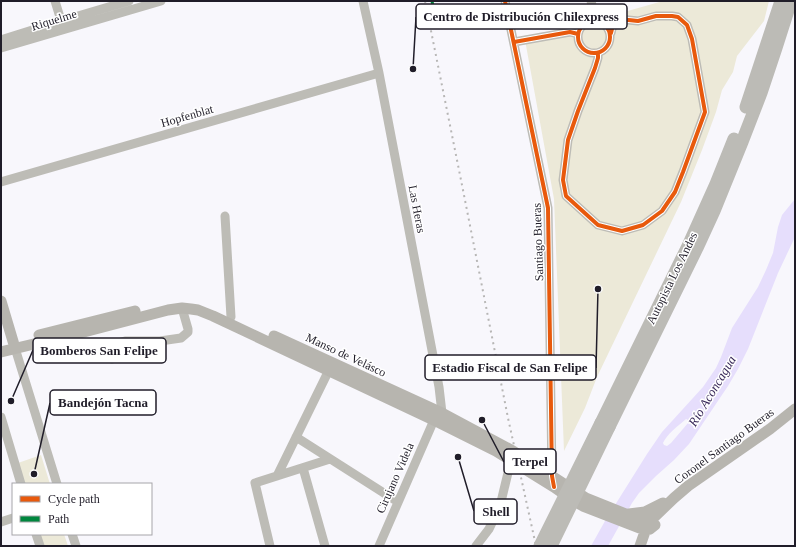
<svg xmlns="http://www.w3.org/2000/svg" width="796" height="547" font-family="Georgia,serif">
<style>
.green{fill:#ece9d8}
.water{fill:#e6defc;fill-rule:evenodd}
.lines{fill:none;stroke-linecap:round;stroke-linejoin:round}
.minor{stroke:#bdbcb6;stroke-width:9}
.major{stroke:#b7b5af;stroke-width:11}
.highway{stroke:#bcbbb6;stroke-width:13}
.rail{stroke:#b7b6b5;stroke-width:2;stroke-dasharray:2 4;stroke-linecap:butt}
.highway-bridge{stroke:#bcbbb6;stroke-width:13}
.quiet{stroke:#00873e;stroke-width:3;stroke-dasharray:6 3;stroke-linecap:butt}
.cycleway-casing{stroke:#fff;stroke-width:6}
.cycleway{stroke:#e8590c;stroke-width:4}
.labels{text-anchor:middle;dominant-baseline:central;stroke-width:3;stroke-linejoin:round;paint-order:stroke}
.street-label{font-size:12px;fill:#201d29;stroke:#fff}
.water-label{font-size:13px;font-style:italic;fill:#372758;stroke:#fff}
.leader{fill:none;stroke:#201d29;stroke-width:1.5}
.callout-dot{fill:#201d29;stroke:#fff;stroke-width:1.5}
.callout{fill:#fff;stroke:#201d29;stroke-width:1.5}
.callout-label{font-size:13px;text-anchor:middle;font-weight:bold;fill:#201d29}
</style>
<rect width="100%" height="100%" fill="#f8f7fc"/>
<path class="green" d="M663 1H769L764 21 737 56 733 72 722 90 716 112 702 150 681 202 597 377 585 408 564 451 554 199 525 40Z
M41 455 50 484H24L18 463Z
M38 534H64L68 546H42Z"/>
<path class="water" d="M795 199V237L778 273 748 349 738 369 728 386 689 444 674 460 656 476 639 493 632 503 608 546H591L605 521 647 454 662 432 703 387 716 368 721 357 732 328 758 287 766 270 773 253 778 227 782 215ZM686 419 688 420V423L671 443 667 446 664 445 663 443C667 434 678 426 686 419Z"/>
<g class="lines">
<path class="minor" d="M55 1 63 27
M363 1 379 73 439 387 442 413 441 418
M505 1 548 208 552 476 553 481
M591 1 594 13
M578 37a16 16 0 1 1 32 0a16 16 0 1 1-32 0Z
M1 40 61 21 129 1
M514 42 570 32 578 34
M1 48 161 1
M598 53V58L595 68 578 111 568 140 563 180 566 196 598 225 622 231 643 225 662 211 675 192 683 172 705 112 692 39 687 25 678 17 672 16H656L638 21 619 19 613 25 611 33
M1 182 379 73
M225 216 231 317
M15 348 57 484
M112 359 114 344 125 341H160L181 338 188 332V329L182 308
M1 417 21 484
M296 437 398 502
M303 468 325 546
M277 476 329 370
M1 522 13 518
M36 534 40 546
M72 534 76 546
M270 546 255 483 330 459
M379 546 434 420
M476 546 489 529 500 506 512 456"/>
<path class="major" d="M1 301 15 348
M39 335 135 311
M274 336 442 413 513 451 586 498 648 523
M1 352 84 332 168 310 182 308 191 309 198 310 213 316 440 423 496 451 554 487 574 501 583 506 645 530 650 529 655 525
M629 514 645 512 663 503
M640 546 648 523 674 498 688 486 770 429 795 409"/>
<path class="highway" d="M746 107 781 1
M601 423 689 244 716 184 734 139
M609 427 697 248 714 211 742 142 761 93 776 48 791 1"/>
<path class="rail" d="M425 1 462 185 508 418 536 546"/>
<path class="highway-bridge" d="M540 546 601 423
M551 546 609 427"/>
<path class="quiet" d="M432 1 436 22"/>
<g class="cycleway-casing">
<path id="cycleway" d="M505 1 548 208 552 476 554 487
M578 37a16 16 0 1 1 32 0a16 16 0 1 1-32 0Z
M514 42 570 32 578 34
M598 53V58L595 68 578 111 568 140 563 180 566 196 598 225 622 231 643 225 662 211 675 192 683 172 705 112 692 39 687 25 678 17 672 16H656L638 21 619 19 613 25 611 33"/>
</g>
<use href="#cycleway" class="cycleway"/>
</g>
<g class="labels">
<g class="street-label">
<text transform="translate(54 20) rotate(-17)">Riquelme</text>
<text transform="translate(187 116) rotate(-16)">Hopfenblat</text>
<text transform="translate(417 209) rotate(79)">Las Heras</text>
<text transform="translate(538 242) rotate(-92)">Santiago Bueras</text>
<text transform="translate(672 278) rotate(-64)">Autopista Los Andes</text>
<text transform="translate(346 355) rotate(25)">Manso de Velásco</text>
<text transform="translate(724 446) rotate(-36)">Coronel Santiago Bueras</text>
<text transform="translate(395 478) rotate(-66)">Cirujano Videla</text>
</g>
<g class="water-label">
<text transform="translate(712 391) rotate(-59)">Río Aconcagua</text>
</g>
</g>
<path class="leader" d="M413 69L416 17M11 401L33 350M598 289L596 368M34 474L50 403M482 420L504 462M458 457L474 511"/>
<g class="callout-dot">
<circle cx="413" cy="69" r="4"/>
<circle cx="11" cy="401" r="4"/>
<circle cx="598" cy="289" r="4"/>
<circle cx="34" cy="474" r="4"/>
<circle cx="482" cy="420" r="4"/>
<circle cx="458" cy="457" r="4"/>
</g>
<g class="callout">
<rect x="416" y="4" width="211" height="25" rx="4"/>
<rect x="33" y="338" width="133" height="25" rx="4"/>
<rect x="425" y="355" width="171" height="25" rx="4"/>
<rect x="50" y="390" width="106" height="25" rx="4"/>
<rect x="504" y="449" width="52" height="25" rx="4"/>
<rect x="474" y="499" width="43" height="25" rx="4"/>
</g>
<g class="callout-label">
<text x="521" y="21">Centro de Distribución Chilexpress</text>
<text x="99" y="355">Bomberos San Felipe</text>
<text x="510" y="372">Estadio Fiscal de San Felipe</text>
<text x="103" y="407">Bandejón Tacna</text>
<text x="530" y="466">Terpel</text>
<text x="496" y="516">Shell</text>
</g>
<rect width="796" height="547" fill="none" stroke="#201d29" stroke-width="4"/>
<rect x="12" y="483" width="140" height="52" fill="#ffffff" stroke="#a6a5a9"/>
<rect x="20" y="496" width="20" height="6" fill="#e8590c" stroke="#a6a5a9"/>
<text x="48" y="503" font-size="12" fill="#201d29">Cycle path</text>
<rect x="20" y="516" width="20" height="6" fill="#00873e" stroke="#a6a5a9"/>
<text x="48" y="523" font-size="12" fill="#201d29">Path</text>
</svg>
